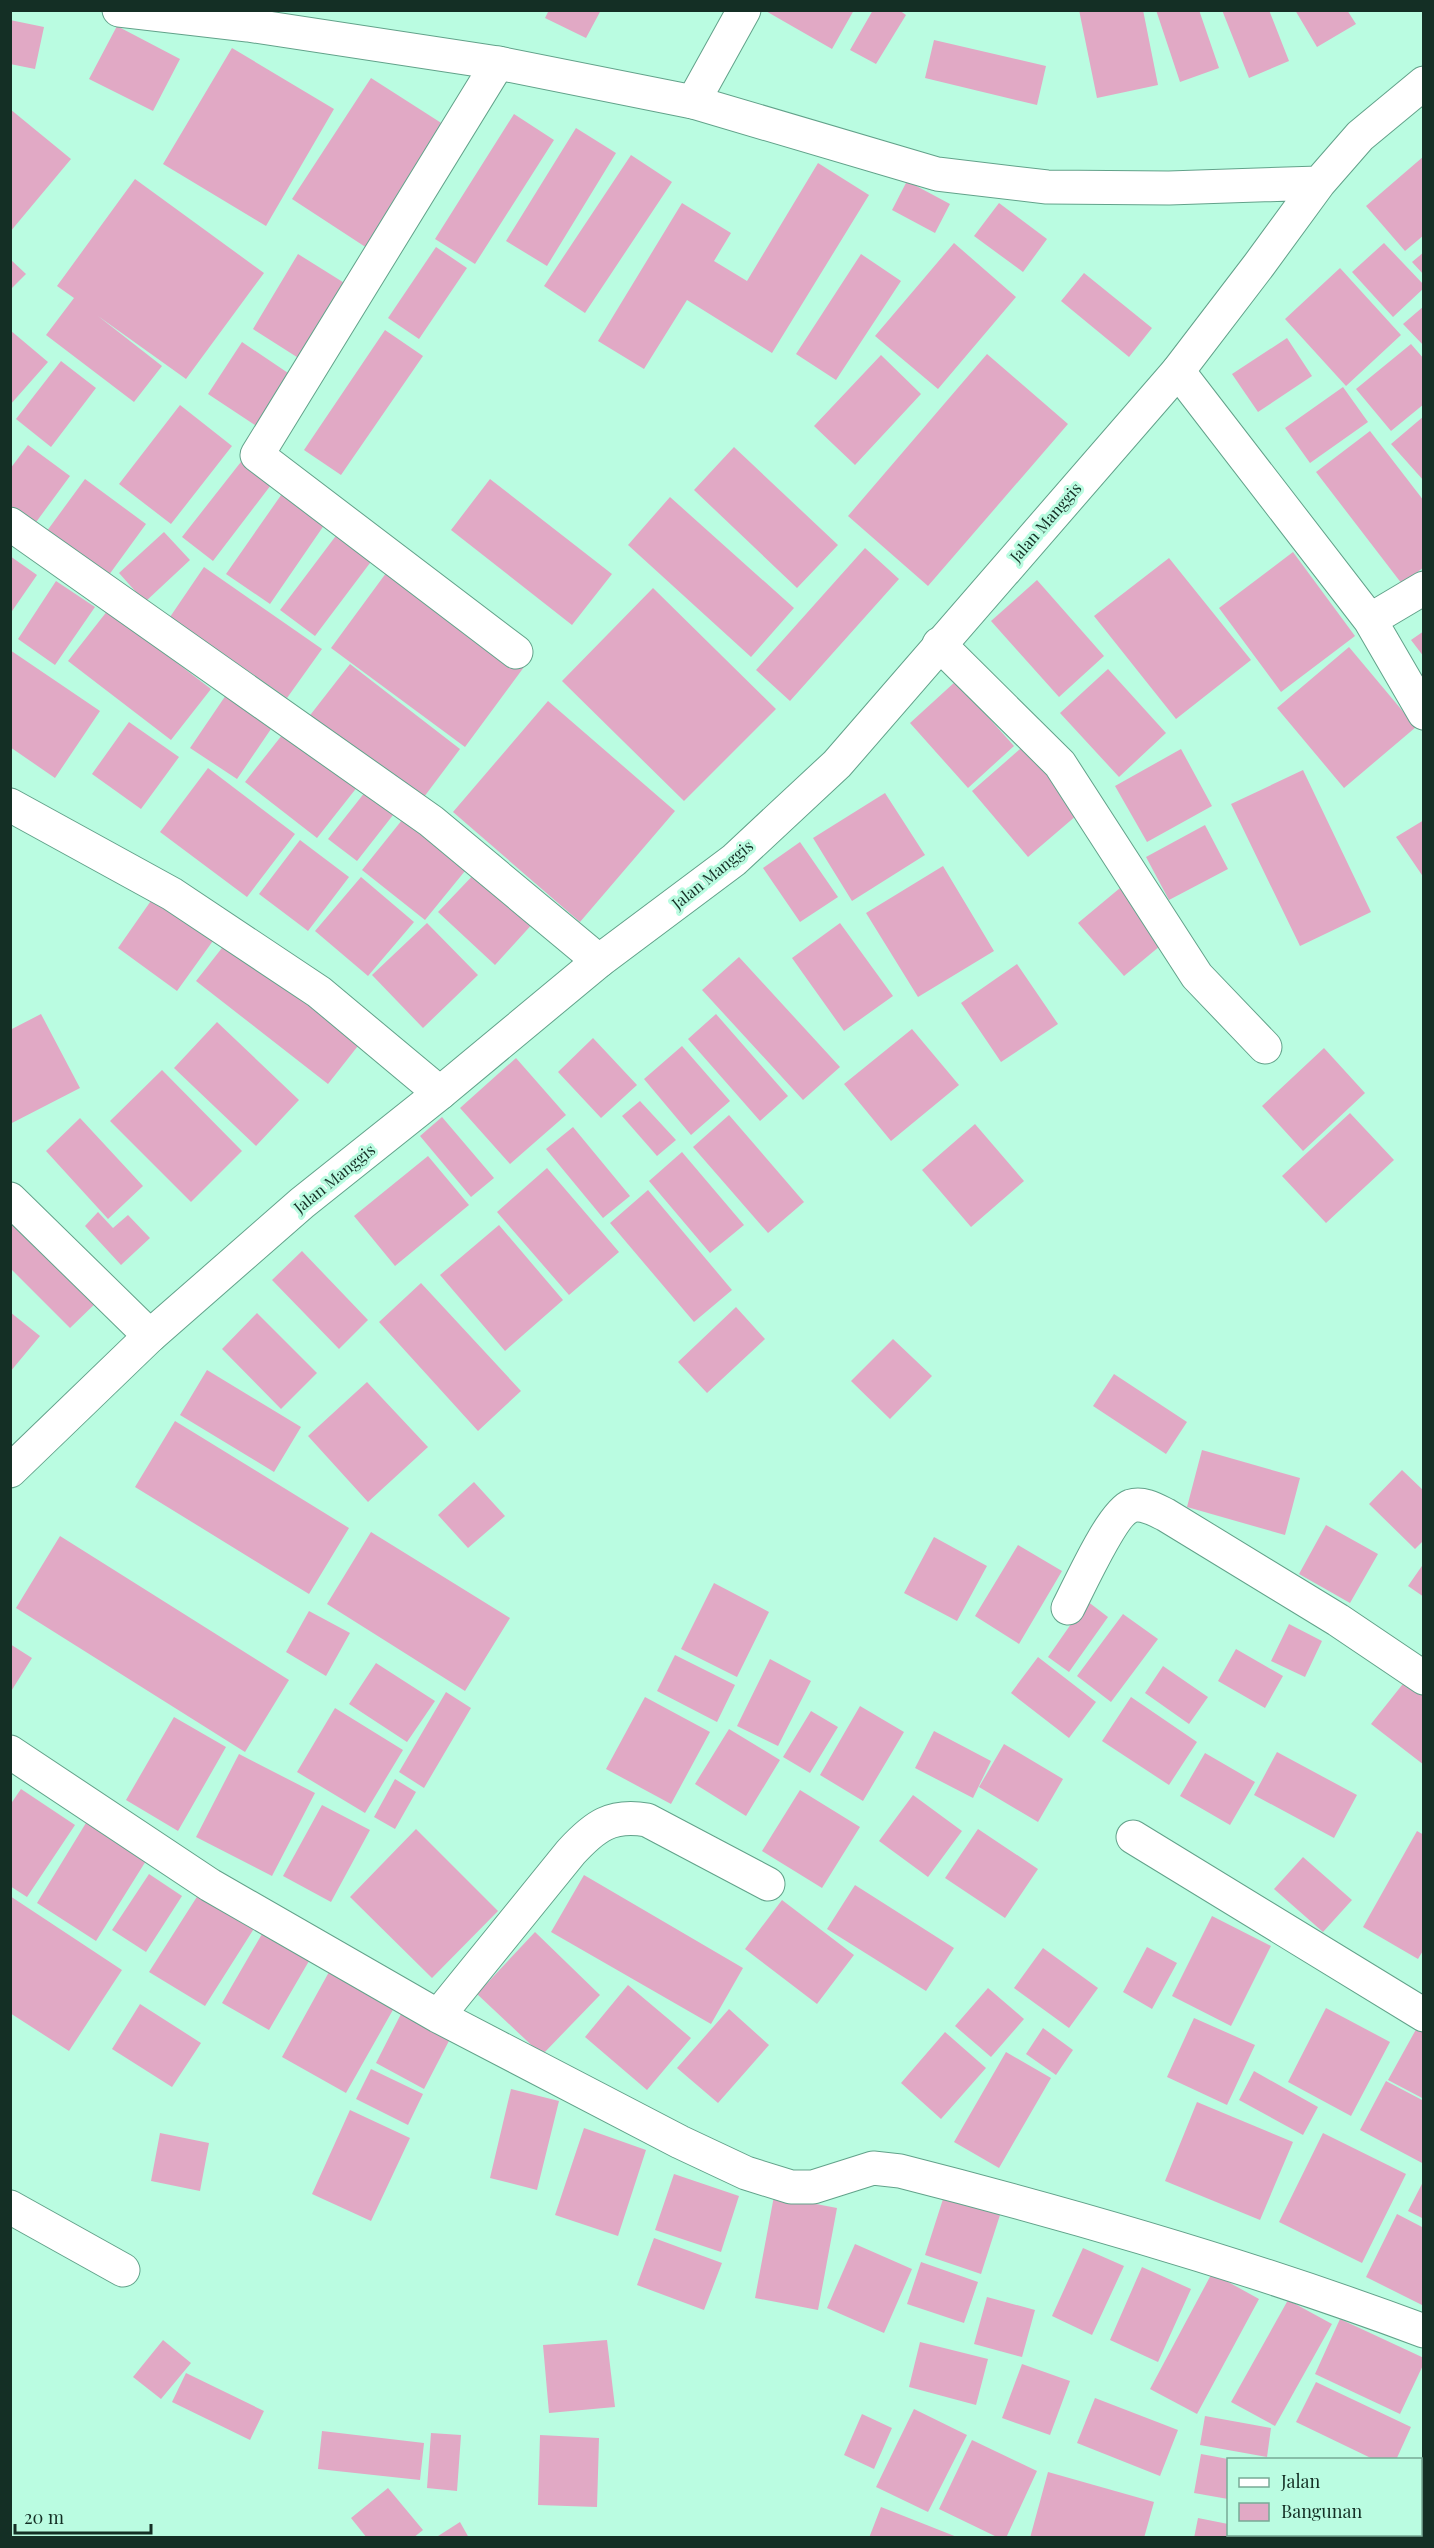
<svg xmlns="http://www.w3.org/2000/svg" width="1434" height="2548" font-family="'Playfair Display',serif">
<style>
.building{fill:#e1a9c5}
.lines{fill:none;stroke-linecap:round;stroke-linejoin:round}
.minor-casing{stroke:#62a28a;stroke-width:35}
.tertiary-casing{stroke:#62a28a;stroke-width:35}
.minor{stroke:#fff;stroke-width:33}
.tertiary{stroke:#fff;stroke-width:33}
.labels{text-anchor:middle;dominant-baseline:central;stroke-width:6;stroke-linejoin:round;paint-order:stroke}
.street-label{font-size:16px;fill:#142f25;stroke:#bafce1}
</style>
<rect width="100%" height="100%" fill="#bafce1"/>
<path class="building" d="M549 10H601L586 38 545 18Z
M764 10H854L832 49Z
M873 10H899L906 15 876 64 850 50Z
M1079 10H1143L1158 85 1097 98Z
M1156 10H1199L1219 68 1180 82Z
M1222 10H1269L1289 61 1249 78Z
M1295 10H1347L1356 24 1317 47Z
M10 20 44 27 35 69 10 64Z
M117 26 180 59 153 111 89 79Z
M934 40 1046 66 1037 105 925 78Z
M232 48 334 109 266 226 163 164Z
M371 78 446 126 367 248 292 199Z
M10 109 71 159 10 232Z
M514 114 554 140 475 264 435 239Z
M576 128 616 153 547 266 506 241Z
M631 155 672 182 585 313 544 286Z
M1424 156V235L1405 251 1366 206Z
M818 163 869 195 772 353 687 300 644 369 598 341 682 203 731 233 714 261 747 281Z
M135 179 264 273 186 379 98 316 162 366 134 402 46 335 74 298 57 286Z
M907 181 950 204 935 233 892 210Z
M999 203 1047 239 1023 272 974 236Z
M954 243 1016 297 938 389 875 336Z
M1384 243 1424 285V288L1393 317 1352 272Z
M436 247 467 268 419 339 388 318Z
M1424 252V275L1412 262Z
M298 254 346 284 300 359 253 329Z
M861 254 901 281 836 380 796 354Z
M10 259 26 274 10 290Z
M1340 268 1401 335 1346 386 1285 319Z
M1084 273 1152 328 1129 357 1061 301Z
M1424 306V346L1403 324Z
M10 330 48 362 10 405Z
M385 330 423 356 341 475 304 450Z
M1287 338 1312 376 1258 412 1232 374Z
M242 342 291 375 258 427 208 394Z
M1411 344 1424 359V404L1391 431 1356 389Z
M987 354 1068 424 928 586 848 516Z
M881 355 921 394 855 465 814 426Z
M61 361 96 388 51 447 16 419Z
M1343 387 1368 422 1310 463 1285 428Z
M180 405 232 446 171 524 119 484Z
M1424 416V481L1391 444Z
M1370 431 1424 501V567L1402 584 1316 472Z
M28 445 70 476 31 529 10 514V469Z
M734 447 838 545 797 588 694 490Z
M244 458 274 481 213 561 182 537Z
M85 479 146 524 106 579 44 535Z
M490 479 612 574 572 625 451 530Z
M286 488 329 518 270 604 226 574Z
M670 497 794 608 751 657 628 545Z
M164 532 190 560 145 602 119 573Z
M338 533 373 559 315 636 280 610Z
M865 548 899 579 790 701 756 670Z
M1293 552 1355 636 1281 692 1219 608Z
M10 556 37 575 10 614Z
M1169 558 1251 660 1176 719 1094 616Z
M204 567 322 649 287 698 170 617Z
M389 569 524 667 465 747 331 648Z
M1037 580 1104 656 1059 697 991 621Z
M56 581 95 607 55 665 18 639Z
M653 588 776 709 684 801 562 681Z
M108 610 211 689 171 740 68 661Z
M1424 631V657L1411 640Z
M1349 647 1416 727 1344 788 1277 708Z
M10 650 100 711 55 778 10 747Z
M350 664 460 749 415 809 304 723Z
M1108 669 1166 733 1119 777 1060 713Z
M956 681 1014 746 968 788 910 723Z
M226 695 273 726 237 779 190 748Z
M548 701 675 811 580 922 453 812Z
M129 722 179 757 141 809 92 774Z
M286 730 358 786 317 838 245 782Z
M1027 743 1084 809 1028 857 972 791Z
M1181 749 1212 806 1147 842 1115 786Z
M208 768 295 834 247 897 160 832Z
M1303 770 1371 912 1300 946 1231 804Z
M369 787 397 810 357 861 328 839Z
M885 793 925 855 852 901 813 838Z
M406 815 469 866 425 920 362 870Z
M1424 820V878L1396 837Z
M1205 825 1228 869 1169 900 1146 857Z
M300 840 349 877 308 931 259 894Z
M800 842 838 897 800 922 763 868Z
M943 866 994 951 918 997 866 913Z
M479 869 535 921 495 965 438 912Z
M361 877 414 922 368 976 315 931Z
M1120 888 1166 941 1124 976 1078 923Z
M155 895 215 938 177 991 118 948Z
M427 923 478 975 423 1028 372 975Z
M840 923 893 996 844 1031 792 958Z
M229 939 361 1042 328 1084 196 981Z
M739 957 840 1067 803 1100 702 990Z
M1017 964 1058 1024 1001 1062 961 1003Z
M41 1014 80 1088 10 1124V1030Z
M716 1014 788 1096 760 1121 688 1039Z
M217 1022 299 1100 256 1146 174 1068Z
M912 1029 959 1085 891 1141 844 1084Z
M593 1038 637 1085 601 1118 558 1072Z
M682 1046 730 1101 691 1135 644 1079Z
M1324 1048 1365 1093 1303 1151 1262 1106Z
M516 1058 566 1115 510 1164 460 1108Z
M162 1070 242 1151 191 1202 110 1121Z
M640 1101 676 1140 657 1156 622 1116Z
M1350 1113 1394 1160 1326 1223 1282 1176Z
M729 1115 804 1202 768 1233 693 1147Z
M442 1117 494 1178 471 1197 420 1136Z
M80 1118 143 1186 108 1219 46 1151Z
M975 1124 1024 1181 971 1227 922 1170Z
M573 1127 630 1196 603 1218 546 1149Z
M682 1152 744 1225 710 1253 649 1181Z
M428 1156 469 1205 395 1266 354 1216Z
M547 1168 619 1252 569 1295 497 1212Z
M648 1190 732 1290 694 1322 610 1223Z
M10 1208 100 1299 70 1328 10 1268Z
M98 1212 113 1228 128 1215 150 1238 121 1265 85 1226Z
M499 1225 563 1300 505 1351 440 1275Z
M302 1251 368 1320 339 1349 272 1280Z
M421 1283 521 1391 478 1431 379 1322Z
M736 1307 765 1339 707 1393 678 1362Z
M10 1312 40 1336 10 1372Z
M257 1313 317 1373 281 1409 222 1349Z
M893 1339 932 1376 890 1419 851 1381Z
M207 1370 301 1427 274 1472 180 1415Z
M1114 1374 1187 1422 1166 1454 1093 1406Z
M367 1382 428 1447 368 1502 308 1436Z
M175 1421 349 1528 309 1594 135 1487Z
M1202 1450 1300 1478 1285 1535 1187 1507Z
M1402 1470 1424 1491V1540L1415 1549 1369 1504Z
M474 1482 505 1516 468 1548 438 1515Z
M1326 1525 1378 1554 1350 1603 1299 1574Z
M371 1532 510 1618 465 1691 327 1604Z
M60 1536 289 1680 245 1752 16 1608Z
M934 1537 987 1566 957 1621 904 1593Z
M1018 1545 1062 1571 1019 1644 975 1616Z
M1424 1563V1597L1408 1586Z
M714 1583 769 1612 737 1677 681 1649Z
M1087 1601 1108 1617 1069 1672 1048 1657Z
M309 1611 350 1633 326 1676 286 1652Z
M1123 1614 1158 1639 1111 1702 1077 1676Z
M1289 1624 1322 1641 1305 1677 1271 1661Z
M10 1644 32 1658 10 1693Z
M1236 1649 1283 1676 1265 1708 1218 1681Z
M675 1655 735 1685 717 1722 657 1691Z
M1038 1657 1096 1702 1069 1738 1011 1693Z
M770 1659 811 1681 778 1746 737 1726Z
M376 1663 435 1701 407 1742 349 1704Z
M1163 1666 1208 1697 1189 1724 1145 1693Z
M1406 1680 1424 1693V1765L1371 1724Z
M446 1692 471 1708 424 1788 399 1772Z
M645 1697 710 1732 671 1804 606 1769Z
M1131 1697 1197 1742 1169 1785 1102 1741Z
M860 1706 904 1732 863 1801 820 1775Z
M335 1708 403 1750 365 1813 297 1772Z
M811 1711 838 1727 810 1773 783 1757Z
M174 1717 226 1747 178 1831 126 1800Z
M729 1729 780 1760 746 1816 695 1784Z
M934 1731 991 1761 973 1798 915 1768Z
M1004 1744 1063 1779 1038 1822 979 1787Z
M1277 1752 1357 1795 1334 1838 1254 1795Z
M1205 1753 1255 1782 1230 1825 1180 1796Z
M239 1754 315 1793 272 1876 196 1837Z
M395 1779 416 1792 395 1829 374 1817Z
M21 1789 75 1825 27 1897 10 1886V1805Z
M800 1790 860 1827 822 1888 762 1851Z
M913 1795 962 1831 928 1877 879 1841Z
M322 1805 370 1830 331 1902 283 1876Z
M89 1818 149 1856 96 1941 37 1903Z
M416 1829 498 1911 432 1978 350 1897Z
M978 1829 1038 1869 1005 1918 945 1878Z
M1417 1831 1424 1835V1949L1418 1959 1363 1927Z
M1303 1857 1352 1900 1323 1932 1274 1889Z
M149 1874 182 1896 146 1952 112 1930Z
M584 1875 743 1968 711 2024 551 1932Z
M855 1885 954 1948 926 1991 827 1929Z
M200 1892 255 1927 205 2006 149 1972Z
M10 1896 122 1970 69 2051 10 2013Z
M782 1900 854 1955 817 2004 745 1949Z
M1212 1916 1271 1946 1231 2026 1172 1996Z
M535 1932 600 1995 542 2055 477 1994Z
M262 1934 309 1961 269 2030 222 2003Z
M1147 1947 1177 1963 1152 2009 1123 1992Z
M1043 1948 1098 1988 1069 2028 1014 1988Z
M329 1972 394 2008 346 2093 282 2057Z
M628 1985 691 2038 647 2090 585 2037Z
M988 1988 1024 2019 991 2057 955 2026Z
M140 2004 201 2043 172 2087 112 2049Z
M1326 2008 1390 2042 1351 2116 1288 2082Z
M729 2009 769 2045 718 2103 677 2068Z
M402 2012 451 2037 424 2089 376 2063Z
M1194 2018 1255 2045 1227 2105 1167 2077Z
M1419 2024 1424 2027V2099L1388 2080Z
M1043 2028 1073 2050 1056 2075 1026 2054Z
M945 2032 986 2068 941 2119 901 2083Z
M1006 2052 1051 2078 999 2168 954 2142Z
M371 2069 423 2094 408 2125 356 2099Z
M1254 2071 1318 2107 1303 2135 1239 2100Z
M1386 2081 1424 2101V2164L1360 2130Z
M511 2089 559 2101 537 2190 490 2178Z
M1197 2102 1293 2142 1260 2220 1165 2181Z
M350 2110 410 2138 371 2221 312 2194Z
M584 2128 646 2150 618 2236 555 2215Z
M160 2133 209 2143 200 2191 151 2181Z
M1323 2133 1406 2174 1362 2263 1279 2222Z
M674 2174 739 2196 721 2252 655 2230Z
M1424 2180V2219L1408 2211Z
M774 2196 837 2208 818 2310 755 2298Z
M944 2196 1000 2215 981 2274 925 2255Z
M1397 2214 1424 2228V2306L1366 2277Z
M654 2238 722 2263 704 2310 637 2285Z
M855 2244 912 2269 884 2333 827 2308Z
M1083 2248 1124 2266 1092 2335 1052 2316Z
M921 2262 978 2282 964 2323 907 2304Z
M1142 2267 1191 2289 1158 2362 1110 2340Z
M1212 2273 1259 2299 1197 2414 1150 2389Z
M987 2297 1035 2310 1022 2357 974 2344Z
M1288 2300 1332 2324 1275 2426 1231 2402Z
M1340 2319 1424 2358V2363L1400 2414 1315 2374Z
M163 2340 191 2363 161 2399 133 2377Z
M607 2340 615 2407 549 2413 543 2345Z
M920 2342 988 2359 976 2405 909 2387Z
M1022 2364 1070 2381 1050 2435 1002 2418Z
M186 2373 264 2411 250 2440 172 2402Z
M1316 2382 1411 2427 1396 2460H1375L1296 2422Z
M1095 2398 1178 2430 1160 2476 1077 2443Z
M914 2409 967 2435 928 2512 876 2487Z
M862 2414 892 2428 874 2469 844 2455Z
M1205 2416 1271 2428 1267 2457 1200 2445Z
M322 2431 424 2443 420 2480 318 2469Z
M431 2433 461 2435 457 2491 427 2488Z
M540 2435 599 2438 597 2507 538 2505Z
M972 2440 1037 2471 1006 2538H999L939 2509Z
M1201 2454 1228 2459V2499L1194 2493Z
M1048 2472 1154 2502 1144 2538H1030Z
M388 2488 423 2530 413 2538H367L351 2518Z
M881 2507 957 2537V2538H869Z
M1198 2518 1228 2524V2534H1265L1264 2538H1194Z
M460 2522 469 2538H435Z
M1331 2534H1361V2538H1342Z"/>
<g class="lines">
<g class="minor-casing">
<path id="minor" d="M498 63 257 455 516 652
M693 102 744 10
M1178 371 1370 620 1424 713
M10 524 431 821 599 961
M1370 620 1424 588
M939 644 1060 764 1197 976 1265 1047
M10 805 172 894 319 992 440 1093
M10 1199 150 1336
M1068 1608C1079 1587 1112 1513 1131 1506 1143 1502 1156 1510 1166 1515L1338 1620 1424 1678
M10 1752 210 1885 438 2016 680 2142 746 2173 791 2187H813L873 2168 900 2171C1077 2216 1253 2267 1424 2331
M1133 1837 1424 2015
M438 2016 571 1852C595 1826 611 1814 647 1820L768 1884
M10 2207 123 2270"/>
</g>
<g class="tertiary-casing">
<path id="tertiary" d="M119 10 248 25 498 63 693 102 937 174 1047 187 1169 188 1319 183
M10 1471 150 1336 302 1203 440 1093 599 961 734 860 837 764 1178 371 1259 265 1319 183 1360 136 1424 83"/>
</g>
<use href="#minor" class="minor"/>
<use href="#tertiary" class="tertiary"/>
</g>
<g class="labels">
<g class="street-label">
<text transform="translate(1045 522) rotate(-49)">Jalan Manggis</text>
<text transform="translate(712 874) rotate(-39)">Jalan Manggis</text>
<text transform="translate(334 1178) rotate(-39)">Jalan Manggis</text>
</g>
</g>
<rect width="1434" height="2548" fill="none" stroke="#142f25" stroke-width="24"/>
<rect x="1227" y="2458" width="195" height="78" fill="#bafce1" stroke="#78aa96" stroke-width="1.5"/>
<rect x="1239" y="2478" width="30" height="9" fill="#ffffff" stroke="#78aa96" stroke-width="1.5"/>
<text x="1281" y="2488" font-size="18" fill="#142f25">Jalan</text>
<rect x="1239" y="2503" width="30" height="18" fill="#e1a9c5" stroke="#78aa96" stroke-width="1.5"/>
<text x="1281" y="2518" font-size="18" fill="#142f25">Bangunan</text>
<path d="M15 2524v9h136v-9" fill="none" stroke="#142f25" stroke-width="3"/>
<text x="24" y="2524" font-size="18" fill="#142f25" stroke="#bafce1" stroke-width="4.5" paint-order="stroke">20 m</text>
</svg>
